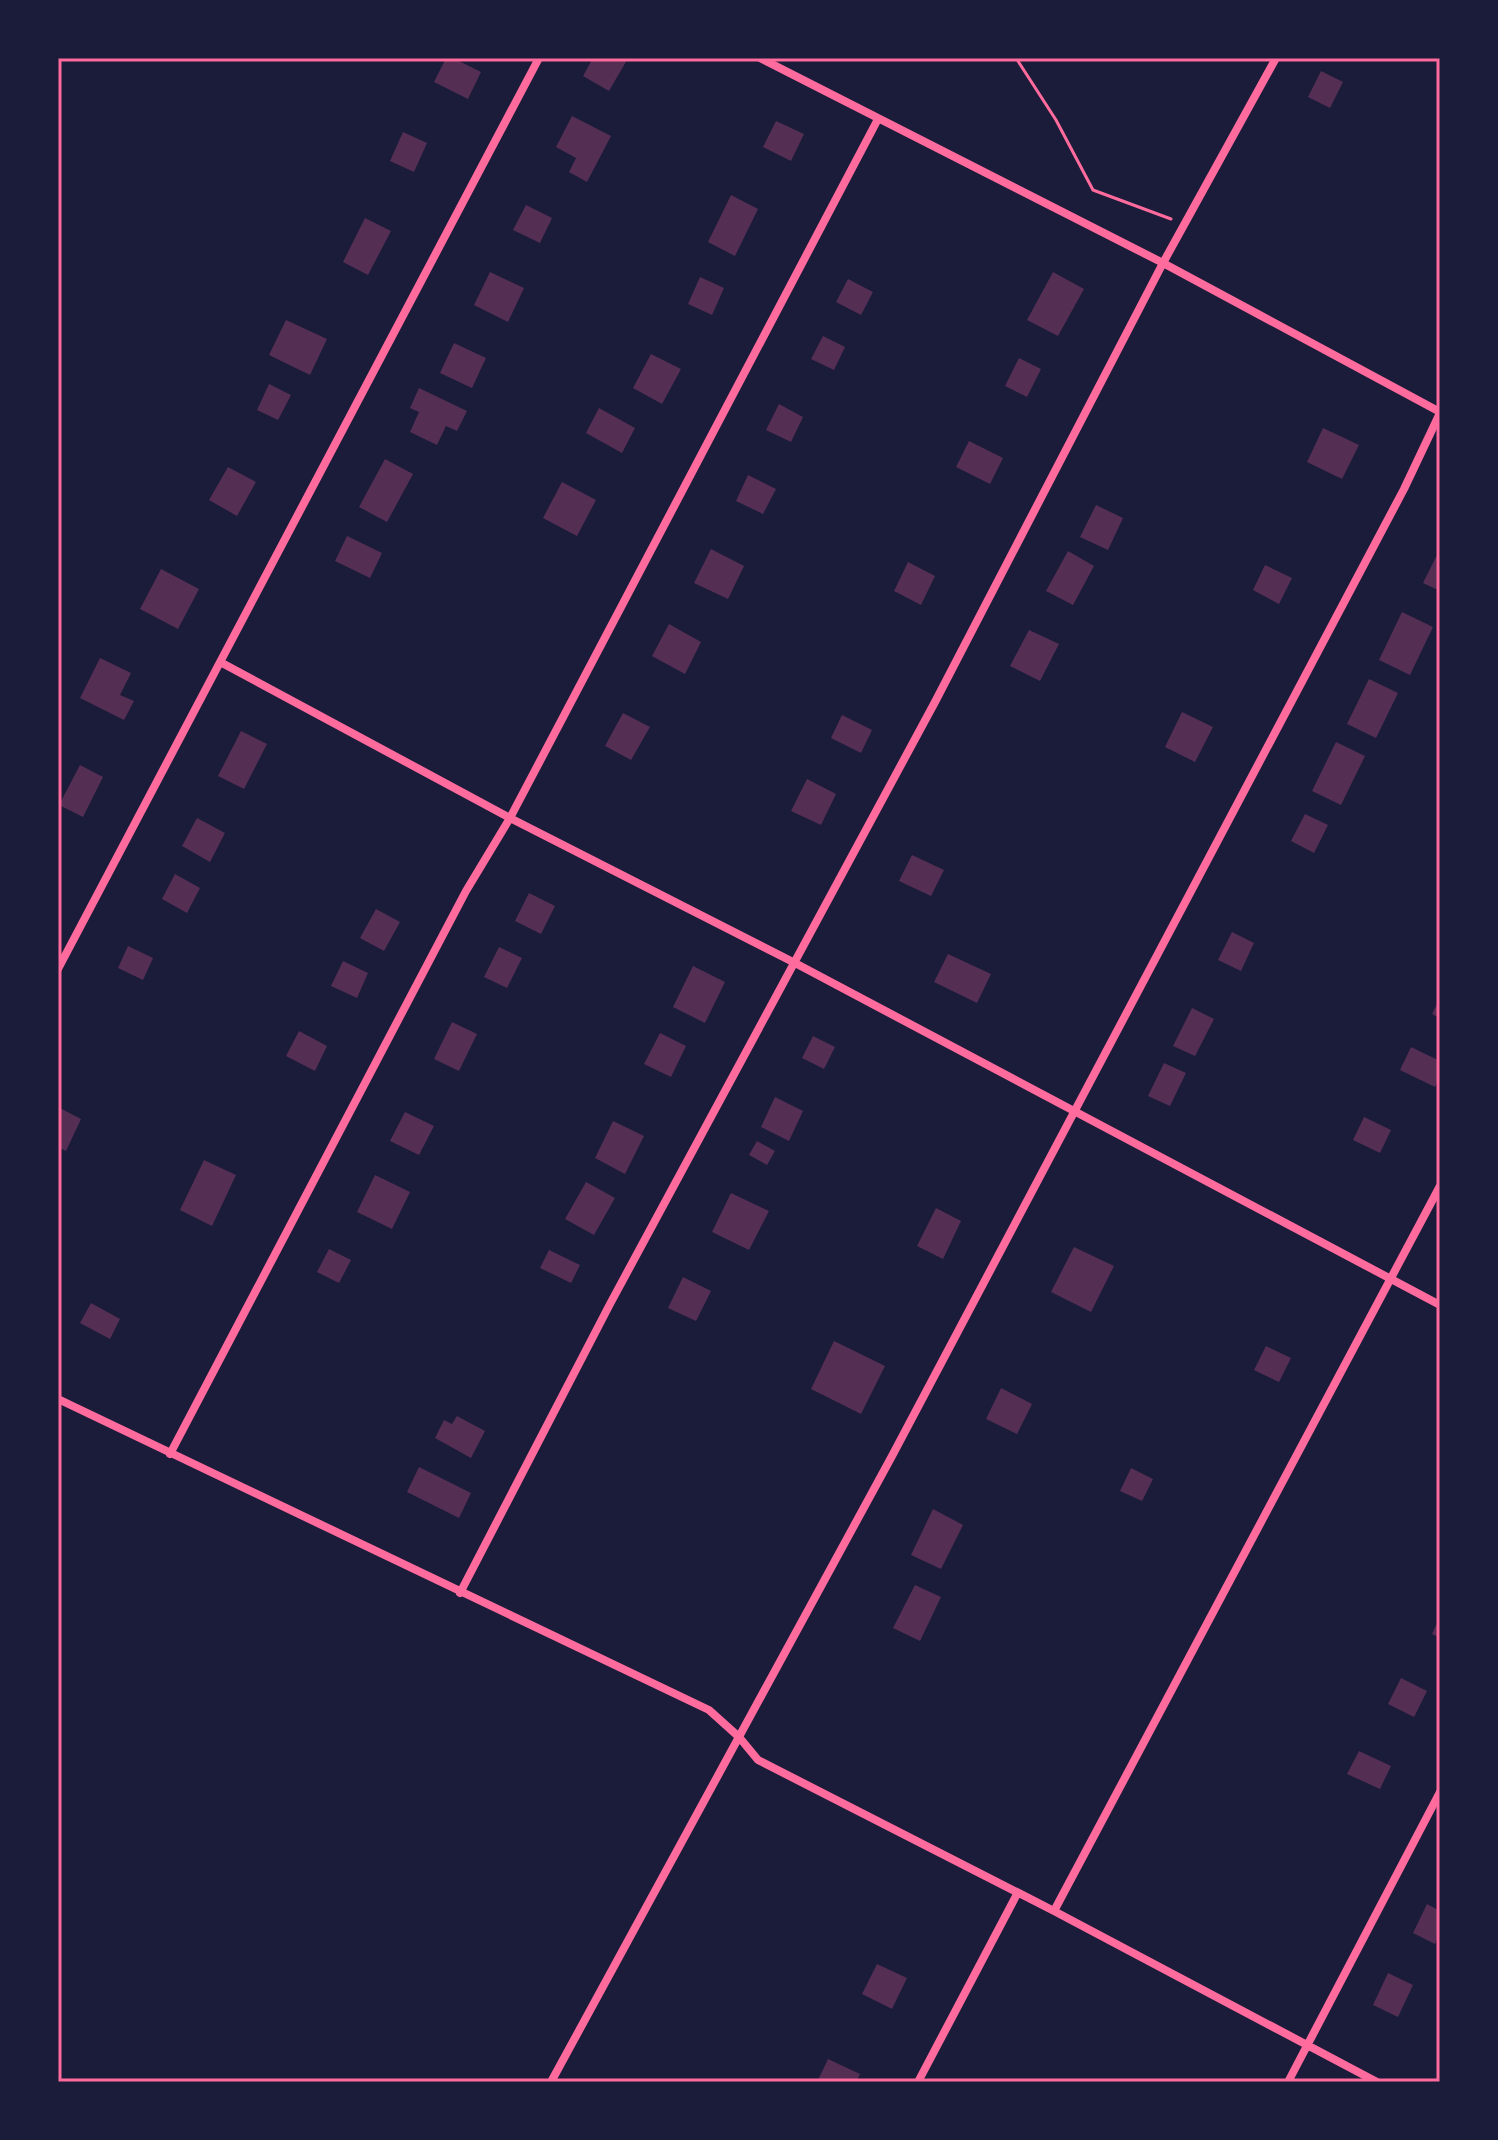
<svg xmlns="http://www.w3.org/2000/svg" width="1498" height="2140" font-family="Commissioner,sans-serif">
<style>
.building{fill:#542f53}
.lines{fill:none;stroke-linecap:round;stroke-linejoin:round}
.path{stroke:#ff6b9d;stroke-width:3}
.minor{stroke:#ff6b9d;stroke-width:8}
.neatline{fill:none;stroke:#ff6b9d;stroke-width:3}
</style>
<rect width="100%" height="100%" fill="#1b1b3a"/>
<path class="building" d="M446 58H453L481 72 468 99 434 82Z
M593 58 627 60 609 91 583 76Z
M1321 71 1343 82 1330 108 1308 97Z
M572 116 611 136 587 182 569 172 576 158 556 147Z
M776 121 804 134 791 161 763 147Z
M403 132 427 143 414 172 390 161Z
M731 195 758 209 735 256 708 242Z
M526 205 552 218 540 243 513 230Z
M365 218 391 231 368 275 343 262Z
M490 272 524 288 508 322 474 305Z
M1053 272 1084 289 1058 336 1027 320Z
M700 277 724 288 712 315 688 304Z
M848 279 873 292 861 315 836 302Z
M286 320 327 339 310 375 269 355Z
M823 336 845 347 834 370 811 359Z
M454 343 486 358 472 388 440 373Z
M651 354 681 369 662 404 633 388Z
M1019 358 1041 369 1027 397 1005 386Z
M269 384 291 395 278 420 257 410Z
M419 388 467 411 457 431 446 426 437 445 410 432 419 412 410 408Z
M779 404 803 417 791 442 766 430Z
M599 408 635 428 622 453 586 433Z
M1323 428 1359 445 1342 479 1307 462Z
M969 441 1003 458 990 484 956 467Z
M385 459 413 474 387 522 359 507Z
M228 467 256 482 237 516 209 500Z
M748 475 776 489 763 514 736 501Z
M562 482 596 500 577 536 543 518Z
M1096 505 1123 518 1108 550 1080 537Z
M347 536 382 553 370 578 335 561Z
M711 549 744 566 728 599 694 583Z
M1068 551 1094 566 1073 605 1046 591Z
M1438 553 1440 554V591L1423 583Z
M908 562 935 576 921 605 894 591Z
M1265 565 1292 578 1279 604 1253 590Z
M161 569 199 589 178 629 140 609Z
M1402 612 1433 627 1410 675 1379 660Z
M669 624 701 642 685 674 652 656Z
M1029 630 1059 644 1040 681 1010 666Z
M100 658 131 673 120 695 134 701 124 720 80 698Z
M1369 679 1398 693 1376 738 1347 724Z
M1182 712 1213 727 1195 762 1165 747Z
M623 713 650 727 631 760 605 746Z
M842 715 872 730 861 753 831 738Z
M241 731 267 744 244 789 218 776Z
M1336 742 1365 756 1341 805 1312 791Z
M80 765 103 777 83 817 59 805Z
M807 779 836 794 821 825 791 811Z
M1305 814 1328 825 1314 853 1291 841Z
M197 818 225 833 210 862 182 846Z
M912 855 944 870 931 896 899 881Z
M175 874 200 888 187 913 162 899Z
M529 893 555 906 541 934 515 921Z
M376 909 400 922 384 951 360 938Z
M1232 932 1254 943 1241 971 1218 960Z
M128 946 153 958 143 980 118 968Z
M499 947 522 958 507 988 484 977Z
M948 954 991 974 977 1003 934 982Z
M343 961 368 973 357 998 331 986Z
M693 966 725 982 705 1023 673 1007Z
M1440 998V1018L1432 1014Z
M1192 1008 1214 1019 1195 1056 1173 1046Z
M452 1022 477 1034 459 1071 434 1059Z
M299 1031 327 1046 315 1071 286 1056Z
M660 1033 686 1046 671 1077 644 1064Z
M813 1036 835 1047 824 1069 802 1058Z
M1411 1047 1440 1061V1076L1435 1087 1400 1070Z
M1164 1063 1186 1073 1170 1106 1148 1096Z
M775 1097 803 1111 789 1141 761 1127Z
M58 1107 81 1119 66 1151 58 1147Z
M405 1112 434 1126 419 1155 390 1141Z
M1364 1117 1391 1130 1380 1153 1353 1140Z
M613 1121 644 1136 625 1174 595 1158Z
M757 1141 775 1151 767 1165 749 1155Z
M204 1160 236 1175 212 1226 180 1210Z
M375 1175 410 1192 392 1229 357 1212Z
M586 1182 615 1198 594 1235 565 1219Z
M731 1193 769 1211 749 1250 712 1232Z
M936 1208 961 1221 943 1259 917 1246Z
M1074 1247 1114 1266 1091 1312 1051 1292Z
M329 1249 351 1260 339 1283 317 1272Z
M549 1250 580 1265 571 1283 540 1268Z
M683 1277 711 1291 696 1321 668 1308Z
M91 1303 120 1319 110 1339 80 1323Z
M834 1341 885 1366 861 1414 811 1389Z
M1266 1346 1291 1358 1279 1382 1254 1370Z
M1001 1388 1032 1404 1017 1434 986 1419Z
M457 1416 485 1431 471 1458 435 1438 444 1420 452 1424Z
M419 1467 471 1493 459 1518 407 1492Z
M1131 1468 1153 1479 1142 1501 1120 1491Z
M933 1509 963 1525 941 1569 911 1555Z
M915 1585 941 1597 920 1641 893 1628Z
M1440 1617V1638L1432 1634Z
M1401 1678 1427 1691 1414 1717 1388 1704Z
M1359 1751 1391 1766 1380 1789 1347 1774Z
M1427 1904 1440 1911V1933L1435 1944 1413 1933Z
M877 1964 907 1978 892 2009 862 1994Z
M1388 1973 1413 1985 1398 2017 1373 2005Z
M828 2059 860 2074 856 2082H817Z"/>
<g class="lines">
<path class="path" d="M1016 58 1056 120 1093 190 1171 219
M97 2082H101"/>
<path class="minor" d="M760 58 1163 263 1440 412
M222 663 510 818 795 963 1440 1305
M58 969 539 58
M58 1399 709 1710 739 1737 758 1760 1054 1911 1377 2082
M170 1454 466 891 510 818 878 119
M460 1593 610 1304 935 702 1163 263 1276 58
M1054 1911 1440 1186
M551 2082 892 1456 1404 489 1440 413
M918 2082 1017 1894
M1288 2082 1440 1792"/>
</g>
<rect width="1498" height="2140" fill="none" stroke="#1b1b3a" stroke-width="120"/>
<rect x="60" y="60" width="1378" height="2020" class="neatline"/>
</svg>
